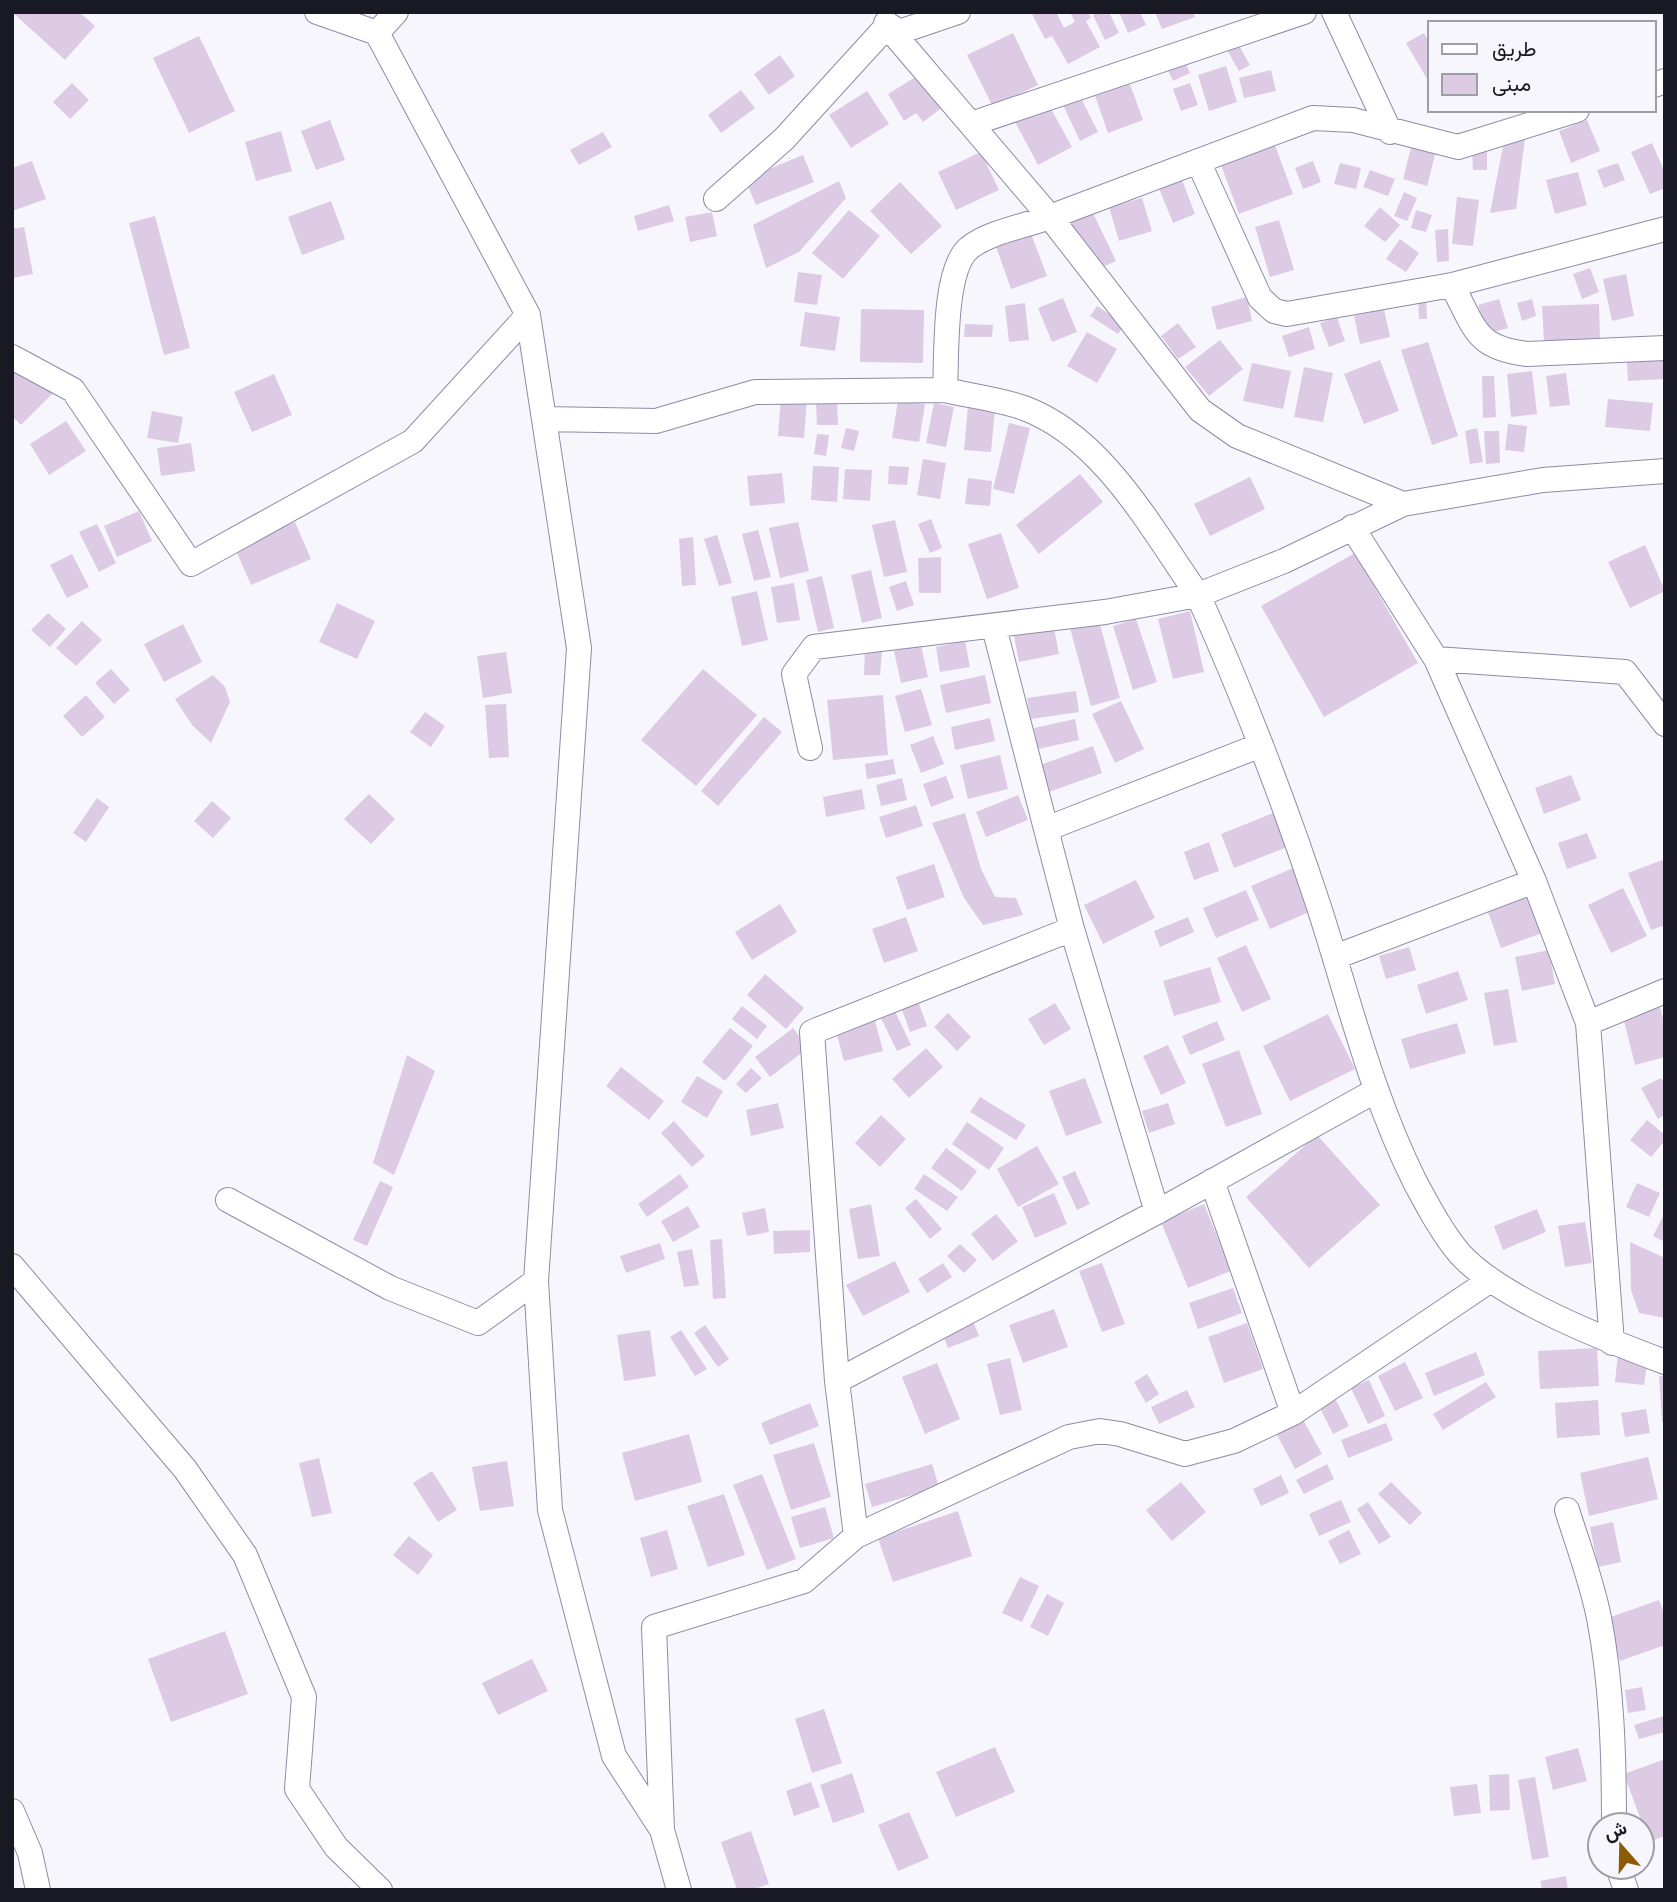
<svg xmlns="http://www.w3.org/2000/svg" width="1677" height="1902" font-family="'Alegreya Sans',Vazirmatn,sans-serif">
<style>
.building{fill:#ddcbe5}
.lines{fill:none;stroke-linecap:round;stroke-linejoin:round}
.street-casing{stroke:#8d8ca7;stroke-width:26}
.street{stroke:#fff;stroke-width:24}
</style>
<rect width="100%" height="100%" fill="#f6f6fc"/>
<path class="building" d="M12 12H79L95 26 65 60Z
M1031 12H1056L1064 28 1075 22 1070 12H1088L1091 18 1086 21 1100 47 1068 64 1052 36 1045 39Z
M1098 12H1109L1119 33 1105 40 1093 15Z
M1119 12H1140L1146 25 1128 33Z
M1155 12H1193L1195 17 1162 29Z
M1013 33 1038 85 993 107 967 55Z
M1424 33 1430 44V84L1406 43Z
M199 36 235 111 189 133 153 58Z
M1234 37 1250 65 1239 71 1223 43Z
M1176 42 1190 73 1173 81 1159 50Z
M780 55 795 76 769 95 754 74Z
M1226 66 1237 102 1209 111 1198 75Z
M1271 70 1276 91 1244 98 1239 78Z
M922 73 931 88 946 77 960 94 923 122 916 113 904 121 888 94Z
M72 83 89 100 70 119 53 102Z
M1190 83 1198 105 1181 111 1173 89Z
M1074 84 1098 132 1080 141 1057 92Z
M1130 84 1143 120 1108 133 1095 96Z
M1039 87 1072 147 1038 165 1006 105Z
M741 90 755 108 721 133 708 115Z
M867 91 889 124 851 148 829 115Z
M330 120 345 160 316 170 301 131Z
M1587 120 1600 151 1571 163 1559 131Z
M281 131 292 171 256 181 245 142Z
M603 132 612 147 579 165 570 150Z
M1272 137 1293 194 1239 214 1218 157Z
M1525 138 1516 209 1490 213 1504 141Z
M1652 143 1665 173V188L1650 194 1631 152Z
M1412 144 1436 151 1427 186 1403 179Z
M1472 151H1487V170H1473Z
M981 152 999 190 956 210 938 172Z
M803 155 814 182 756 205 745 179Z
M32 161 46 199 12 211V168Z
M1313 161 1321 182 1303 189 1295 168Z
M1340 163 1361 168 1356 189 1334 184Z
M1618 163 1625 180 1604 188 1597 170Z
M1370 170 1395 179 1388 196 1363 187Z
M1578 172 1587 205 1555 214 1546 180Z
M1181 177 1195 214 1173 223 1158 186Z
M839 181 846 198 799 252 766 268 753 225Z
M900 182 942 226 911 254 870 211Z
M1404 192 1417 198 1407 221 1394 216Z
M1457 197 1479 200 1473 246 1452 244Z
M1142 198 1152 231 1119 241 1109 207Z
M331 201 345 239 302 255 288 217Z
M669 205 674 221 638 231 634 216Z
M1380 207 1400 225 1385 242 1364 226Z
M849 210 880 236 843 279 812 253Z
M1416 210 1432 215 1426 232 1411 228Z
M1092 211 1116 261 1094 271 1070 222Z
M712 212 717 236 690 242 685 217Z
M155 216 190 348 164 355 129 223Z
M1279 220 1294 270 1270 277 1255 227Z
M24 227 33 274 12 278V229Z
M1448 229 1449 261 1437 262 1435 230Z
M1030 231 1047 276 1011 289 995 244Z
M1400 239 1419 253 1406 272 1386 259Z
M1590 268 1599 292 1582 299 1573 274Z
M798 272 822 275 817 305 794 302Z
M1626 274 1634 316 1612 321 1603 279Z
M1426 296 1427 319H1419L1418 297Z
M1247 297 1252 321 1217 330 1211 307Z
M1063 298 1077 332 1052 342 1038 308Z
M1499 299 1508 328 1487 334 1478 305Z
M1532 299 1536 316 1522 321 1517 303Z
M1025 303 1029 340 1009 342 1005 306Z
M1599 304 1600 340 1544 342 1542 306Z
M1097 306 1125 324 1118 334 1090 316Z
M861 309 924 310 923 363 860 362Z
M1384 309 1390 337 1360 344 1354 316Z
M805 312 840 317 835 351 800 346Z
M1337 317 1345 341 1329 347 1320 323Z
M1178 323 1196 347 1178 359 1161 336Z
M965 324 993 325 992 337H964Z
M1309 327 1315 349 1289 357 1282 336Z
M1087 332 1117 349 1097 383 1067 366Z
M1220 340 1243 369 1209 396 1185 367Z
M1428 342 1458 436 1432 445 1401 350Z
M12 343 58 388 21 425 12 416Z
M1665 359V379L1628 381 1627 362Z
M1380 360 1399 411 1364 424 1344 374Z
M1252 363 1291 371 1283 409 1243 401Z
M1304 367 1333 373 1323 422 1294 417Z
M1532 371 1537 414 1511 417 1507 374Z
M1566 373 1570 405 1550 407 1546 376Z
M274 374 292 415 252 432 234 392Z
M1482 376H1494L1496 417 1483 418Z
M781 396 807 398 804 438 778 436Z
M1608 399 1653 403 1650 431 1605 427Z
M898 400 925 404 919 442 892 438Z
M837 401 838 425H817L816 402Z
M934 403 954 407 946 447 926 443Z
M968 406 995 409 991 452 964 450Z
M152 411 183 417 178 443 147 438Z
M66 421 86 451 49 475 30 444Z
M1009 423 1030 428 1014 494 993 489Z
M1508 424 1527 426 1524 452 1505 450Z
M846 428 859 431 854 451 841 448Z
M1477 428 1483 462 1470 464 1465 431Z
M1484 431H1499L1500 463 1486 464Z
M817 434 829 435 826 456 814 454Z
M191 443 195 471 161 476 157 448Z
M923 459 946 463 940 499 917 495Z
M813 466 839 467 837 502 811 500Z
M889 466 909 467 907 485 888 484Z
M845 469 872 470 870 501 843 499Z
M782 473 785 503 750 506 747 476Z
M1080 474 1103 502 1039 554 1016 525Z
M1250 477 1265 509 1210 536 1194 504Z
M968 478 992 481 990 506 965 504Z
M139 511 152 541 117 557 104 526Z
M931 519 942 548 930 553 918 524Z
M895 520 907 572 884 577 872 525Z
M295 522 311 559 251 585 235 548Z
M798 522 809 571 780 578 769 528Z
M97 524 116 563 99 572 79 532Z
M758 530 771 577 754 581 742 534Z
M1001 533 1019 588 987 599 968 544Z
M717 535 732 583 719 586 704 539Z
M693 537 696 585 682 586 679 539Z
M1645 545 1665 591 1630 608 1608 562Z
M1355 553 1418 663 1324 717 1261 606Z
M72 554 89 587 67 598 50 565Z
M941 557V593H919L918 558Z
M871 570 882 618 862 623 851 575Z
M822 576 834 628 818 632 806 580Z
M906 581 914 605 897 611 889 587Z
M794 583 800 620 777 623 771 587Z
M757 591 768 640 742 646 731 597Z
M337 603 375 621 357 659 319 642Z
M1190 611 1204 672 1173 679 1158 619Z
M48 613 66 629 50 647 31 630Z
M1136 619 1157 682 1133 690 1113 626Z
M82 621 102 640 76 666 56 648Z
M1099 621 1120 698 1091 706 1070 628Z
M183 624 202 662 164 682 144 644Z
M1054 628 1059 654 1019 662 1014 636Z
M965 641 970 667 940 672 936 647Z
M921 645 928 677 901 683 894 651Z
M865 650 882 651 880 675H864Z
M506 652 512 693 483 698 477 656Z
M111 669 130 690 114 704 95 683Z
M703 669 757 715 696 786 641 740Z
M213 675 225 687 230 702 211 743 192 725 175 699Z
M985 675 991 703 946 713 940 685Z
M921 689 932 725 905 732 895 696Z
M1076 691 1079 712 1031 719 1027 698Z
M86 695 105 717 82 737 63 716Z
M883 695 888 755 833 760 827 700Z
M1121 701 1144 749 1115 763 1092 714Z
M506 704 509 757 489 758 485 705Z
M425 712 445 726 431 747 410 732Z
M764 717 782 732 718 806 701 791Z
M990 718 995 741 955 750 951 727Z
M1075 719 1079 740 1038 749 1034 728Z
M933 736 944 764 921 773 910 745Z
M1093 746 1102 773 1049 792 1040 765Z
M1000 755 1008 789 968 799 960 765Z
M893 759 896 774 867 779 865 764Z
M1571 775 1581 800 1544 814 1535 788Z
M946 776 954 798 931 807 923 784Z
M902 778 907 800 881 806 876 785Z
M862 789 865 809 826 817 823 797Z
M369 794 395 819 371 844 344 819Z
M1018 795 1028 820 986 837 976 812Z
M97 798 109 807 86 842 73 833Z
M212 801 231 818 213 838 194 821Z
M916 805 923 826 886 838 879 817Z
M1281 810 1295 844 1234 868 1221 834Z
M965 813 981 869 995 897 1016 898 1023 915 983 925 964 898 932 823Z
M1587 833 1597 858 1567 869 1558 843Z
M1209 842 1219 871 1194 880 1184 852Z
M1665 859V925L1651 930 1628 873Z
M934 864 945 897 907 910 896 877Z
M1298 866 1316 909 1270 929 1251 886Z
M1136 880 1155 918 1103 944 1084 905Z
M1623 888 1647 936 1611 953 1588 905Z
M1246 890 1259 920 1216 938 1203 908Z
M1528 895 1542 933 1501 948 1487 909Z
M780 904 797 932 752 960 735 932Z
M906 917 918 951 884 963 872 929Z
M1188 917 1194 932 1160 947 1154 931Z
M1246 945 1271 999 1242 1012 1217 958Z
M1409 947 1416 970 1386 979 1379 956Z
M1549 950 1555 984 1522 991 1515 957Z
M1210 967 1221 1002 1174 1016 1163 981Z
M1458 971 1468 1000 1426 1014 1417 985Z
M765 974 804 1008 786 1029 747 995Z
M1508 989 1517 1042 1494 1046 1484 993Z
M918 1001 927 1026 910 1032 901 1007Z
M1055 1003 1071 1029 1044 1045 1028 1019Z
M742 1006 767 1026 757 1039 732 1019Z
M1660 1007 1665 1027V1057L1635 1065 1623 1017Z
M894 1009 911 1045 897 1051 880 1016Z
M948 1013 971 1037 957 1051 934 1027Z
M1328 1014 1355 1069 1290 1101 1263 1046Z
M874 1017 883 1051 844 1061 835 1028Z
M1217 1021 1225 1040 1190 1055 1182 1036Z
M1457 1023 1466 1053 1410 1069 1401 1039Z
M730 1028 753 1046 725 1081 702 1062Z
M793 1028 808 1048 770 1077 755 1057Z
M1168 1045 1186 1083 1161 1095 1143 1056Z
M926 1048 943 1067 909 1098 892 1079Z
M1239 1050 1262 1114 1226 1127 1202 1064Z
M407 1055 435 1071 394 1175 373 1163Z
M621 1067 664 1101 649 1120 606 1086Z
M751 1068 762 1078 746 1093 736 1084Z
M697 1076 723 1091 707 1118 681 1102Z
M1085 1078 1102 1123 1066 1136 1049 1091Z
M1661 1078 1665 1084V1115L1658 1119 1641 1088Z
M980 1097 1026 1125 1016 1140 970 1112Z
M778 1103 784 1128 751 1136 746 1110Z
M1168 1103 1175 1124 1149 1133 1142 1111Z
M881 1115 906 1139 880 1167 855 1143Z
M1647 1120 1665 1135V1140L1651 1157 1630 1140Z
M674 1121 705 1156 692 1167 661 1133Z
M967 1122 1004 1148 989 1170 952 1144Z
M1317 1135 1380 1205 1309 1268 1246 1197Z
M1037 1146 1059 1184 1018 1207 997 1169Z
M946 1148 977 1171 962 1191 931 1168Z
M1075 1171 1090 1204 1077 1210 1062 1177Z
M680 1174 689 1187 647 1217 638 1204Z
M924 1174 958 1197 947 1211 914 1189Z
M380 1181 393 1187 367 1246 353 1240Z
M1637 1183 1660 1193 1649 1217 1626 1207Z
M1054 1193 1067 1224 1035 1238 1022 1207Z
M916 1199 942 1229 930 1239 905 1208Z
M871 1204 880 1256 858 1259 849 1209Z
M1204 1204 1231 1271 1188 1288 1161 1222Z
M688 1206 700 1227 673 1242 661 1221Z
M765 1208 769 1232 747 1236 742 1213Z
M1537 1209 1546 1232 1503 1250 1494 1226Z
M1665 1212V1242L1653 1236Z
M996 1214 1018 1241 993 1261 971 1234Z
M1585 1222 1592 1263 1565 1267 1558 1226Z
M810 1230V1252L774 1254 773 1231Z
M722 1239 726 1298 713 1299 710 1240Z
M1630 1242 1665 1258V1318L1639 1313 1631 1290Z
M660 1243 665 1259 626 1273 620 1256Z
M960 1244 977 1260 964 1273 947 1256Z
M692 1249 699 1285 684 1287 677 1252Z
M895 1261 910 1292 863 1316 846 1285Z
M943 1263 952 1277 927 1293 918 1279Z
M1102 1263 1125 1324 1102 1332 1079 1271Z
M1233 1288 1242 1313 1198 1329 1189 1303Z
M1054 1309 1068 1347 1023 1363 1009 1325Z
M973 1321 979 1336 948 1348 942 1333Z
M1247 1323 1263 1369 1224 1383 1208 1337Z
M705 1325 729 1359 718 1367 694 1333Z
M650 1330 656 1376 624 1381 617 1335Z
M681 1330 707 1369 695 1376 670 1337Z
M1597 1348 1599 1386 1540 1389 1538 1351Z
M1476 1352 1485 1375 1434 1396 1425 1373Z
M1618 1353 1648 1356 1644 1385 1615 1382Z
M1010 1358 1022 1410 1000 1415 987 1364Z
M1405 1362 1423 1398 1395 1411 1378 1376Z
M937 1363 960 1419 925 1434 902 1377Z
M1147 1374 1159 1394 1146 1403 1134 1382Z
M1659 1376H1665V1422H1662Z
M1369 1380 1385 1416 1368 1424 1351 1388Z
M1486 1382 1496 1397 1443 1430 1433 1414Z
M1187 1390 1195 1407 1159 1424 1151 1407Z
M1336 1400 1349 1426 1333 1434 1320 1408Z
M1598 1400 1600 1435 1557 1438 1555 1403Z
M810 1403 819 1426 770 1445 761 1423Z
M1646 1409 1650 1433 1625 1437 1621 1413Z
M1301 1416 1322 1454 1295 1469 1275 1431Z
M1386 1423 1393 1440 1348 1458 1341 1440Z
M689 1434 702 1482 635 1501 622 1453Z
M814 1443 831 1497 791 1510 773 1455Z
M1648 1457 1658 1499 1589 1516 1580 1473Z
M319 1458 332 1513 312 1517 299 1463Z
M507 1461 514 1506 480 1511 472 1467Z
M932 1464 939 1487 872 1507 865 1484Z
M1327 1464 1334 1479 1304 1494 1296 1480Z
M432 1471 457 1510 438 1522 413 1483Z
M762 1474 796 1559 767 1570 733 1485Z
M1281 1475 1289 1493 1261 1506 1253 1489Z
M1181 1482 1206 1512 1172 1541 1146 1510Z
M1391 1482 1422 1513 1410 1525 1378 1494Z
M724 1494 745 1555 708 1567 687 1506Z
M1341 1500 1351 1522 1319 1536 1309 1514Z
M1368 1502 1391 1537 1379 1544 1357 1509Z
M825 1507 834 1538 800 1548 791 1517Z
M958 1511 972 1556 893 1582 878 1538Z
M1613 1522 1621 1562 1598 1567 1590 1527Z
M667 1530 678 1569 651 1577 640 1538Z
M1349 1530 1361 1554 1340 1564 1328 1541Z
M409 1536 433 1555 418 1575 393 1555Z
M1020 1577 1039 1586 1022 1622 1002 1613Z
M1047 1594 1064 1603 1048 1636 1030 1627Z
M1659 1600 1665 1616V1645L1620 1661 1605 1619Z
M225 1631 248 1694 171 1722 148 1659Z
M532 1659 548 1691 498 1715 482 1683Z
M1642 1687 1646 1710 1628 1713 1625 1690Z
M824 1709 842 1763 812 1773 795 1719Z
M1664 1716 1665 1732 1639 1739 1634 1725Z
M995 1747 1015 1792 956 1817 936 1772Z
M1578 1748 1587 1781 1553 1790 1545 1757Z
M1665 1759V1836L1649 1842 1624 1774Z
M852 1773 865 1812 833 1823 820 1785Z
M1509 1774 1510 1810 1490 1811 1489 1775Z
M1535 1777 1549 1857 1532 1860 1518 1780Z
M811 1782 820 1807 794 1816 786 1791Z
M1477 1784 1481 1813 1454 1816 1450 1787Z
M909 1812 929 1858 898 1871 878 1825Z
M751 1831 769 1884 751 1890H737L721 1842Z
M1566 1876 1568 1890H1542L1540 1881Z"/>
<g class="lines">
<g class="street-casing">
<path id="street" d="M317 12 377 33
M396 12 377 33 528 315 579 648 536 1281
M1334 12 1390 132
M886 23 899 32 958 12
M1654 85 1665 81
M971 124 1304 12
M1198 161 1260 298 1274 311 1287 314 1452 285 1665 229
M716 199 784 139 887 26 1050 217 1313 118 1353 120 1458 147 1577 110
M1452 285C1475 328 1475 348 1527 354L1665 348
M12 357 73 390 191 564 413 441 528 315
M544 419 656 421 755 392 945 390
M1665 471 1543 480 1403 504 1284 561 1198 595C1244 697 1284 801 1319 907 1349 1000 1371 1094 1415 1182 1428 1206 1442 1233 1460 1254 1501 1299 1606 1340 1665 1362
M1352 527 1436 659 1534 881 1588 1023 1612 1343
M994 627 1046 829
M1436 659 1625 672 1665 724
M810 748 794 674 814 647 1105 612 1198 595C1152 530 1103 437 1024 408 999 399 971 396 945 390 947 356 943 270 969 248 989 232 1025 226 1050 217L1200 410 1237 436 1403 504
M1072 929 1046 829 1261 745
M1335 957 1534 881
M1588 1023 1665 991
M1212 1181 1293 1413
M228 1200 390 1288 478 1323 536 1281 550 1510 614 1756 662 1830 679 1890
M1157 1212 1072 929 812 1032 837 1381 1157 1212 1375 1091
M12 1266 185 1469 245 1555 304 1697 297 1789 336 1847 380 1890
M837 1381 856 1536
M1567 1510C1578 1545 1592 1582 1599 1618 1612 1686 1614 1755 1614 1825
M12 1811 30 1853 38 1890
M662 1830 654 1627 804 1581 856 1536 1069 1437 1100 1431 1120 1434 1185 1454 1234 1441 1293 1413 1489 1281
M1618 1867 1626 1890"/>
</g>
<use href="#street" class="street"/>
</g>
<rect width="1677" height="1902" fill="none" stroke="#191923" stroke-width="28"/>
<rect x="1428" y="21" width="228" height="91" fill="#f6f6fc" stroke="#9e9ea5" stroke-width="2"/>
<rect x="1442" y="44" width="35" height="10" fill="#ffffff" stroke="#9e9ea5" stroke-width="2"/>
<text x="1492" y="56" font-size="21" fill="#191923">طريق</text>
<rect x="1442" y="74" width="35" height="21" fill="#ddcbe5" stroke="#9e9ea5" stroke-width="2"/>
<text x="1492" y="91" font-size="21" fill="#191923">مبنى</text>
<g transform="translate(1621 1846) rotate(340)"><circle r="33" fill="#f6f6fc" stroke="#9e9ea5" stroke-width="2"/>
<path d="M0-5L12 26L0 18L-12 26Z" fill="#8d5b07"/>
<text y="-10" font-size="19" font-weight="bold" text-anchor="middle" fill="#191923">ش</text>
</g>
</svg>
